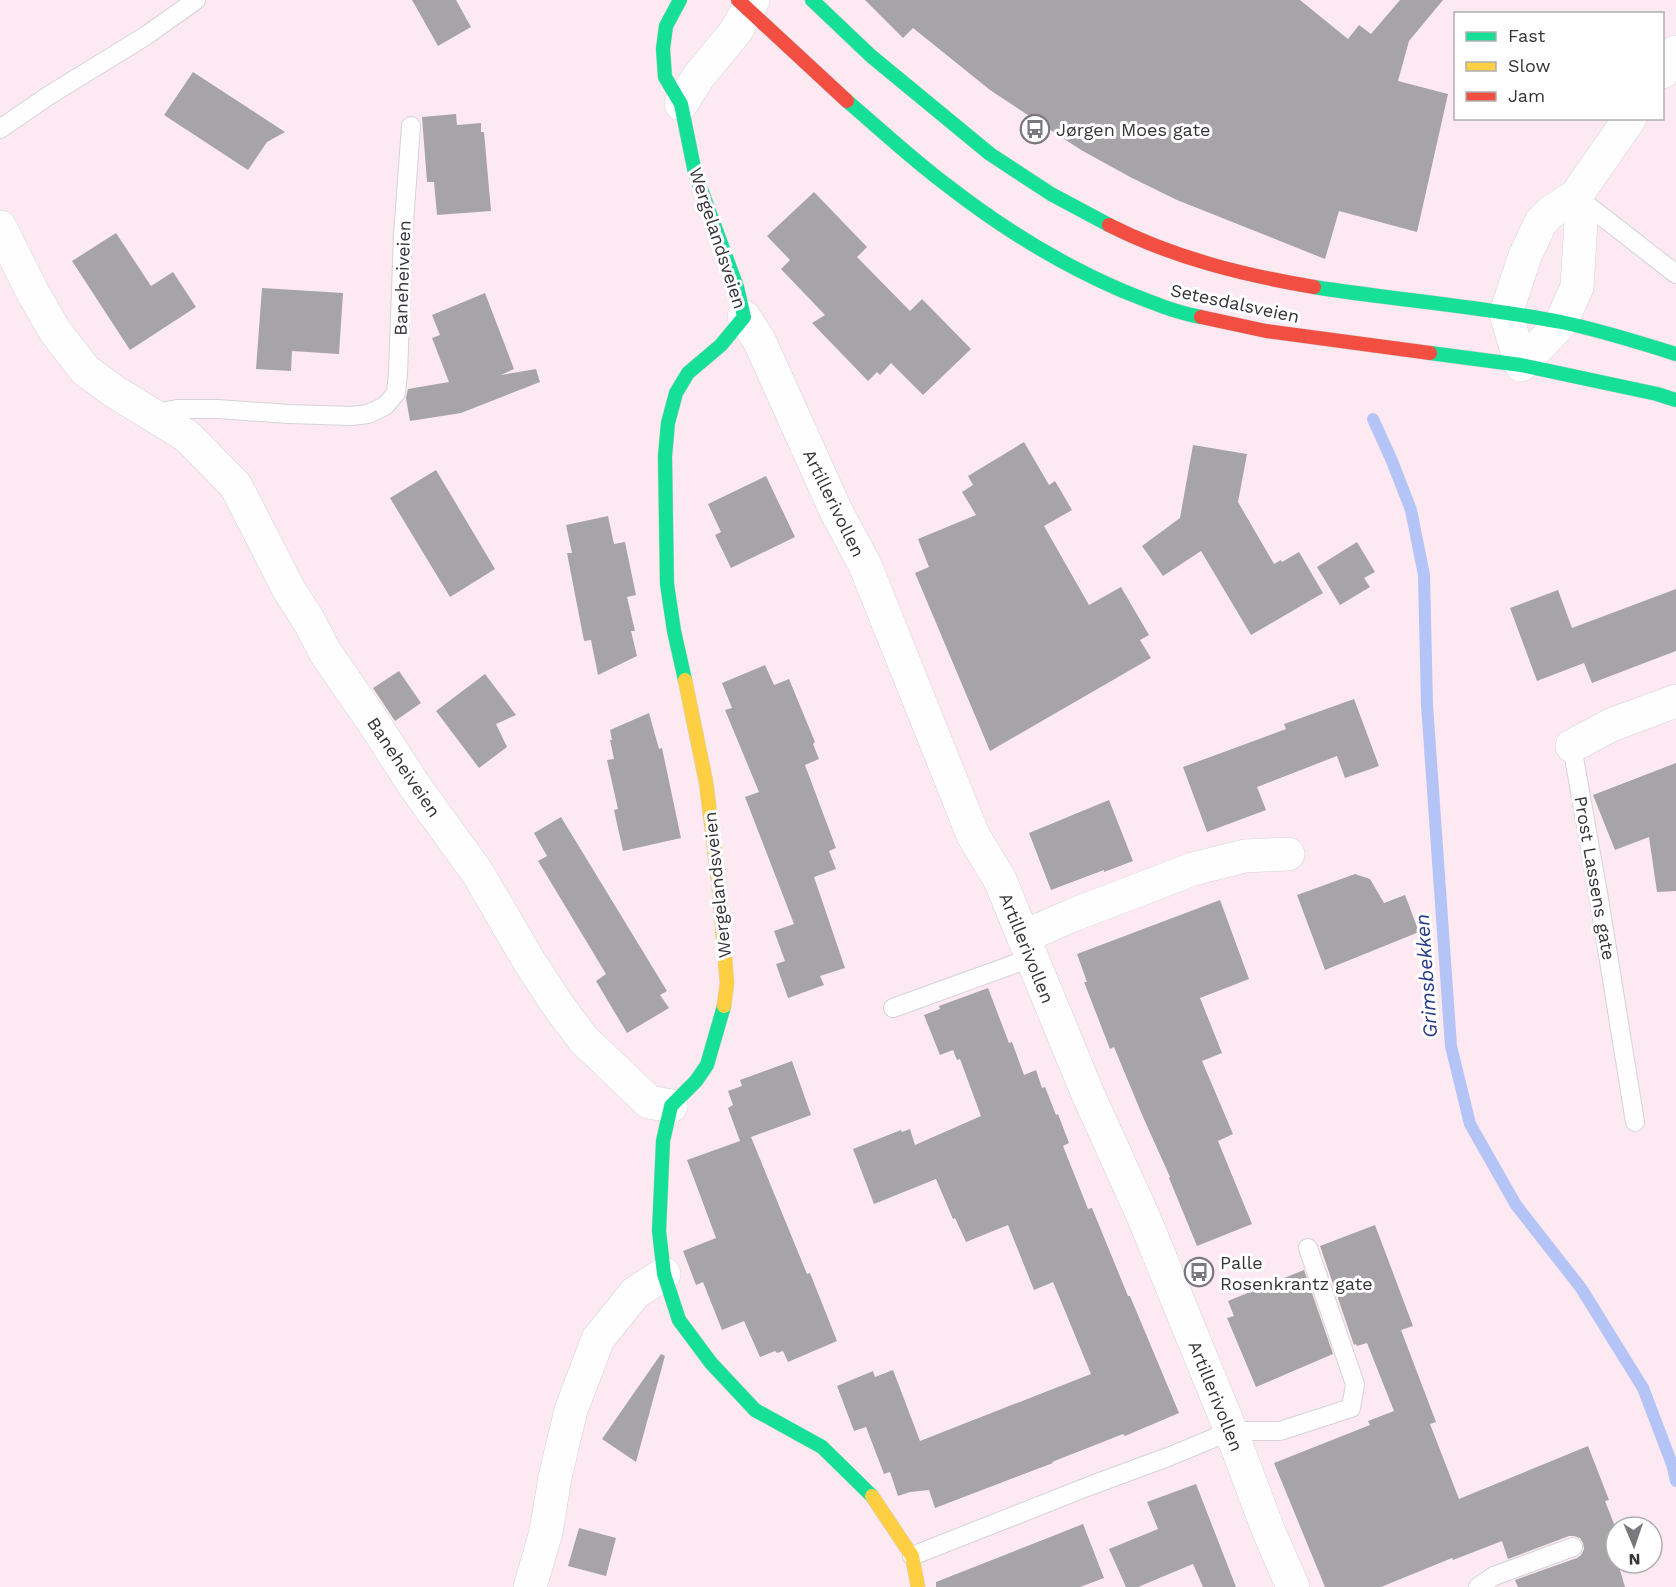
<svg xmlns="http://www.w3.org/2000/svg" width="1676" height="1587" font-family="'Work Sans',sans-serif">
<style>
.green{fill:#fde9f2;fill-rule:evenodd}
.lines{fill:none;stroke-linecap:round;stroke-linejoin:round}
.stream{stroke:#b4c4f6;stroke-width:12}
.building{fill:#a7a4a7}
.lane-casing{stroke:#d5d3d7;stroke-width:20}
.street-casing{stroke:#d5d3d7;stroke-width:34}
.fast-casing{stroke:#d5d3d7;stroke-width:15}
.slow-casing{stroke:#d5d3d7;stroke-width:15}
.jam-casing{stroke:#d5d3d7;stroke-width:15}
.lane{stroke:#fefeff;stroke-width:18}
.street{stroke:#fefeff;stroke-width:33}
.fast{stroke:#16e098;stroke-width:14}
.slow{stroke:#ffcf43;stroke-width:14}
.jam{stroke:#f24e42;stroke-width:14}
.labels{text-anchor:middle;dominant-baseline:central;stroke-width:6;stroke-linejoin:round;paint-order:stroke}
.poi-label{font-size:18px;fill:#373439;stroke:#fff;text-anchor:start}
.street-label{font-size:18px;fill:#373439;stroke:#fff}
.water-label{font-size:20px;font-style:italic;fill:#283a8a;stroke:#fff}
</style>
<rect width="100%" height="100%" fill="#faf7fc"/>
<path class="green" d="M0 0H1676V1587H0ZM1456 14H1662V118H1456ZM1616 1527H1652V1563H1616Z"/>
<g class="lines">
<path class="stream" d="M1373 419 1392 461 1411 510 1424 575 1427 705 1451 1046 1470 1124 1516 1205 1581 1288 1643 1388 1672 1464 1676 1481"/>
</g>
<path class="building" d="M412 0H456L471 27 438 46Z
M865 0H1300L1348 39 1359 25 1371 34 1400 0H1443L1409 41 1398 81 1448 94 1417 232 1339 211 1325 259 1177 200 1132 178 1081 150 990 90 913 28 903 38Z
M193 72 285 132 267 142 248 170 164 115Z
M456 114 457 125 481 123V132H484L491 211 437 215 434 182H427L422 117Z
M814 192 867 247 857 257 910 311 922 299 971 349 923 395 891 363 880 375 877 372 868 381 812 323 825 315 781 269 790 260 767 236Z
M116 233 151 286 173 272 196 307 130 350 72 261Z
M262 288 343 293 339 354 292 351 291 371 256 369Z
M485 293 514 369 501 375 536 369 540 382 461 413 410 421 406 398 408 389 449 382 432 338 440 335 432 315Z
M1024 442 1049 485 1055 481 1072 510 1044 526 1089 605 1121 587 1149 635 1140 640 1151 658 990 751 915 573 929 567 918 539 976 515 962 492 973 485 968 476Z
M1193 445 1247 454 1238 502 1274 564 1281 560 1282 562 1299 552 1323 593 1251 635 1201 551 1163 576 1142 546 1180 518Z
M436 470 495 569 450 597 390 498Z
M766 476 795 537 731 568 715 535 721 532 708 504Z
M608 516 614 544 625 542 636 595 627 597 635 631H631L637 656 598 675 591 640 584 641 567 553H572L566 525Z
M1357 542 1375 572 1364 578 1370 587 1340 605 1317 567Z
M1676 589V651L1592 683 1584 663 1537 681 1510 608 1558 590 1572 628Z
M765 665 774 685 789 679 815 742 813 744 819 759 805 765 836 848 829 851 836 869 814 877 845 968 820 976 824 985 788 998 776 964 785 961 774 931 794 924 745 797 759 792 725 710 732 708 722 683Z
M399 671 421 703 395 721 373 688Z
M485 674 516 715 496 724 507 747 479 768 436 711Z
M1354 699 1379 766 1345 778 1337 756 1257 787 1266 810 1207 832 1183 767 1286 729 1284 724Z
M649 713 659 749 662 748 681 838 623 851 614 810 618 809 607 760 614 759 610 740H612L610 730Z
M1676 763V891L1657 892 1649 837 1615 850 1593 795Z
M1109 800 1133 861 1104 872V870L1051 890 1029 833Z
M561 817 667 991 660 995 669 1008 627 1033 596 981 606 974 538 861 547 856 534 833Z
M1355 874 1370 879 1384 903 1405 895 1419 932 1325 970 1297 895Z
M1220 900 1249 979 1200 998 1222 1053 1202 1061 1233 1134 1218 1141 1252 1224 1197 1246 1169 1178 1170 1177 1143 1117 1114 1047 1110 1049 1084 982H1087L1077 954Z
M988 988 1009 1043 1012 1042 1024 1075 1036 1070 1042 1088 1045 1087 1056 1115 1058 1114 1069 1143 1063 1146 1088 1209 1092 1208 1128 1296H1130L1179 1413 1125 1436 1123 1434 1052 1462 1053 1463 935 1508 929 1490 910 1492 898 1496 890 1472 884 1474 866 1427 854 1431 837 1386 873 1371 875 1377 893 1370 920 1441 1091 1374 1053 1282 1034 1290 1008 1225 966 1242 955 1218 953 1219 936 1179 874 1204 853 1149 901 1130 902 1132 910 1129 915 1145 981 1116 960 1059 957 1060 953 1050 940 1055 924 1015 940 1009 939 1006Z
M792 1061 811 1115 751 1137 807 1274 810 1273 837 1341 788 1362 783 1351 777 1353 775 1351 760 1357 744 1321 722 1330 703 1282 696 1285 683 1251 716 1238 687 1160 740 1141 728 1108 733 1105 728 1091 742 1086 740 1080Z
M1375 1225 1413 1326 1401 1330 1436 1422 1430 1424 1459 1499 1588 1446 1609 1500 1605 1501 1616 1529V1563H1618L1625 1587H1518L1515 1580 1577 1558 1581 1555 1584 1549 1583 1543 1580 1538 1574 1536H1569L1508 1559 1502 1541 1453 1560 1452 1558 1381 1587H1325L1274 1463 1370 1425 1368 1421 1394 1411 1367 1343 1357 1346 1356 1344 1354 1345 1320 1246Z
M1304 1270 1333 1354 1256 1387 1227 1318 1234 1316 1228 1301Z
M661 1354 665 1356 636 1462 602 1439Z
M1196 1484 1236 1587H1203L1193 1564 1138 1587H1126L1109 1549 1158 1529 1147 1502Z
M1083 1524 1104 1578 1080 1587H936V1582Z
M579 1528 616 1538 606 1576 568 1566Z"/>
<g class="lines">
<g class="lane-casing">
<path id="lane" d="M0 129 48 96 147 35 196 0
M1577 197 1676 274
M152 414 177 409H218L289 414 351 416 368 414 385 406 396 393 398 374 403 236 411 126
M1572 746 1599 899 1635 1122
M893 1008 1031 958
M912 1556 1092 1485 1168 1457 1231 1431H1280L1351 1408 1355 1384 1308 1248
M1478 1587 1494 1576 1573 1547"/>
</g>
<g class="street-casing">
<path id="street" d="M1662 72 1676 52
M681 104 699 76 736 31 753 0
M1576 196 1581 222 1577 287 1561 323 1521 365 1506 313 1525 256 1541 222 1551 212 1576 196 1630 118
M0 227 33 293 55 331 85 370 115 392 187 436 236 486 289 590 309 621 325 652 372 720 416 788 477 872 529 961 557 1004 583 1039 649 1102 671 1106
M744 317 759 340 836 511 865 565 973 835 1000 880 1087 1092 1144 1218 1231 1431 1269 1532 1293 1587
M1572 746 1611 725 1676 701
M1023 937 1073 915 1193 869 1245 856 1288 854
M530 1587 546 1532 555 1477 571 1410 598 1339 635 1293 664 1274"/>
</g>
<g class="fast-casing">
<path id="fast" d="M680 0 666 26 663 49 665 77 681 104 695 173 737 287 744 317 721 345 688 373 676 393 668 423 665 456 667 584 674 631 685 680
M812 0 871 56 990 154 1051 194 1109 225
M847 101C880 129 913 160 948 186 1002 228 1060 264 1123 291 1148 301 1174 312 1201 317
M1314 287C1396 300 1479 306 1561 322 1600 330 1638 342 1676 354
M1430 353 1521 365 1657 394 1676 400
M724 1006 707 1065 696 1081 671 1106 663 1141 659 1231 664 1274 679 1320 711 1363 755 1410 822 1447 872 1496"/>
</g>
<g class="slow-casing">
<path id="slow" d="M685 680 706 782 719 887 727 983 724 1006
M872 1496 912 1556 918 1587"/>
</g>
<g class="jam-casing">
<path id="jam" d="M738 0 847 101
M1109 225C1174 258 1243 275 1314 287
M1201 317 1266 331 1430 353"/>
</g>
<use href="#lane" class="lane"/>
<use href="#street" class="street"/>
<use href="#fast" class="fast"/>
<use href="#slow" class="slow"/>
<use href="#jam" class="jam"/>
</g>
<defs>
<g id="bus-ring" transform="scale(1.5)"><circle r="9.5" fill="#fff" stroke="#7b787d" stroke-width="1.5"/><path d="M-5-6H5V4H4V6H2V4H-2V6H-4V4H-5ZM-3.5-4V0h7V-4ZM-3.5 1.2v1.5H-2V1.2ZM2 1.2v1.5H3.5V1.2Z" fill="#7b787d"/></g>
</defs>
<g fill-rule="evenodd">
<use href="#bus-ring" x="1035" y="129"/>
<use href="#bus-ring" x="1199" y="1272"/>
</g>
<g class="labels">
<g class="poi-label">
<text x="1056" y="129">Jørgen Moes gate</text>
<text x="1220" y="1262">Palle<tspan x="1220" dy="21">Rosenkrantz gate</tspan></text>
</g>
<g class="street-label">
<text transform="translate(718 238) rotate(72)">Wergelandsveien</text>
<text transform="translate(402 278) rotate(-88)">Baneheiveien</text>
<text transform="translate(1235 303) rotate(12)">Setesdalsveien</text>
<text transform="translate(834 503) rotate(64)">Artillerivollen</text>
<text transform="translate(404 767) rotate(56)">Baneheiveien</text>
<text transform="translate(1595 878) rotate(80)">Prost Lassens gate</text>
<text transform="translate(717 885) rotate(-96)">Wergelandsveien</text>
<text transform="translate(1027 948) rotate(68)">Artillerivollen</text>
<text transform="translate(1216 1396) rotate(68)">Artillerivollen</text>
</g>
<g class="water-label">
<text transform="translate(1426 976) rotate(-94)">Grimsbekken</text>
</g>
</g>
<rect x="1454" y="12" width="210" height="108" fill="#ffffff" stroke="#afaeb0" stroke-width="1.5"/>
<rect x="1466" y="32" width="30" height="9" fill="#16e098" stroke="#afaeb0" stroke-width="1.5"/>
<text x="1508" y="42" font-size="18" fill="#373439">Fast</text>
<rect x="1466" y="62" width="30" height="9" fill="#ffcf43" stroke="#afaeb0" stroke-width="1.5"/>
<text x="1508" y="72" font-size="18" fill="#373439">Slow</text>
<rect x="1466" y="92" width="30" height="9" fill="#f24e42" stroke="#afaeb0" stroke-width="1.5"/>
<text x="1508" y="102" font-size="18" fill="#373439">Jam</text>
<g transform="translate(1634 1545) rotate(178)"><circle r="28" fill="#ffffff" stroke="#afaeb0" stroke-width="1.5"/>
<path d="M0-4.5L10 22L0 15L-10 22Z" fill="#7b787d"/>
<text y="-9" font-size="16" font-weight="bold" text-anchor="middle" fill="#373439">N</text>
</g>
</svg>
